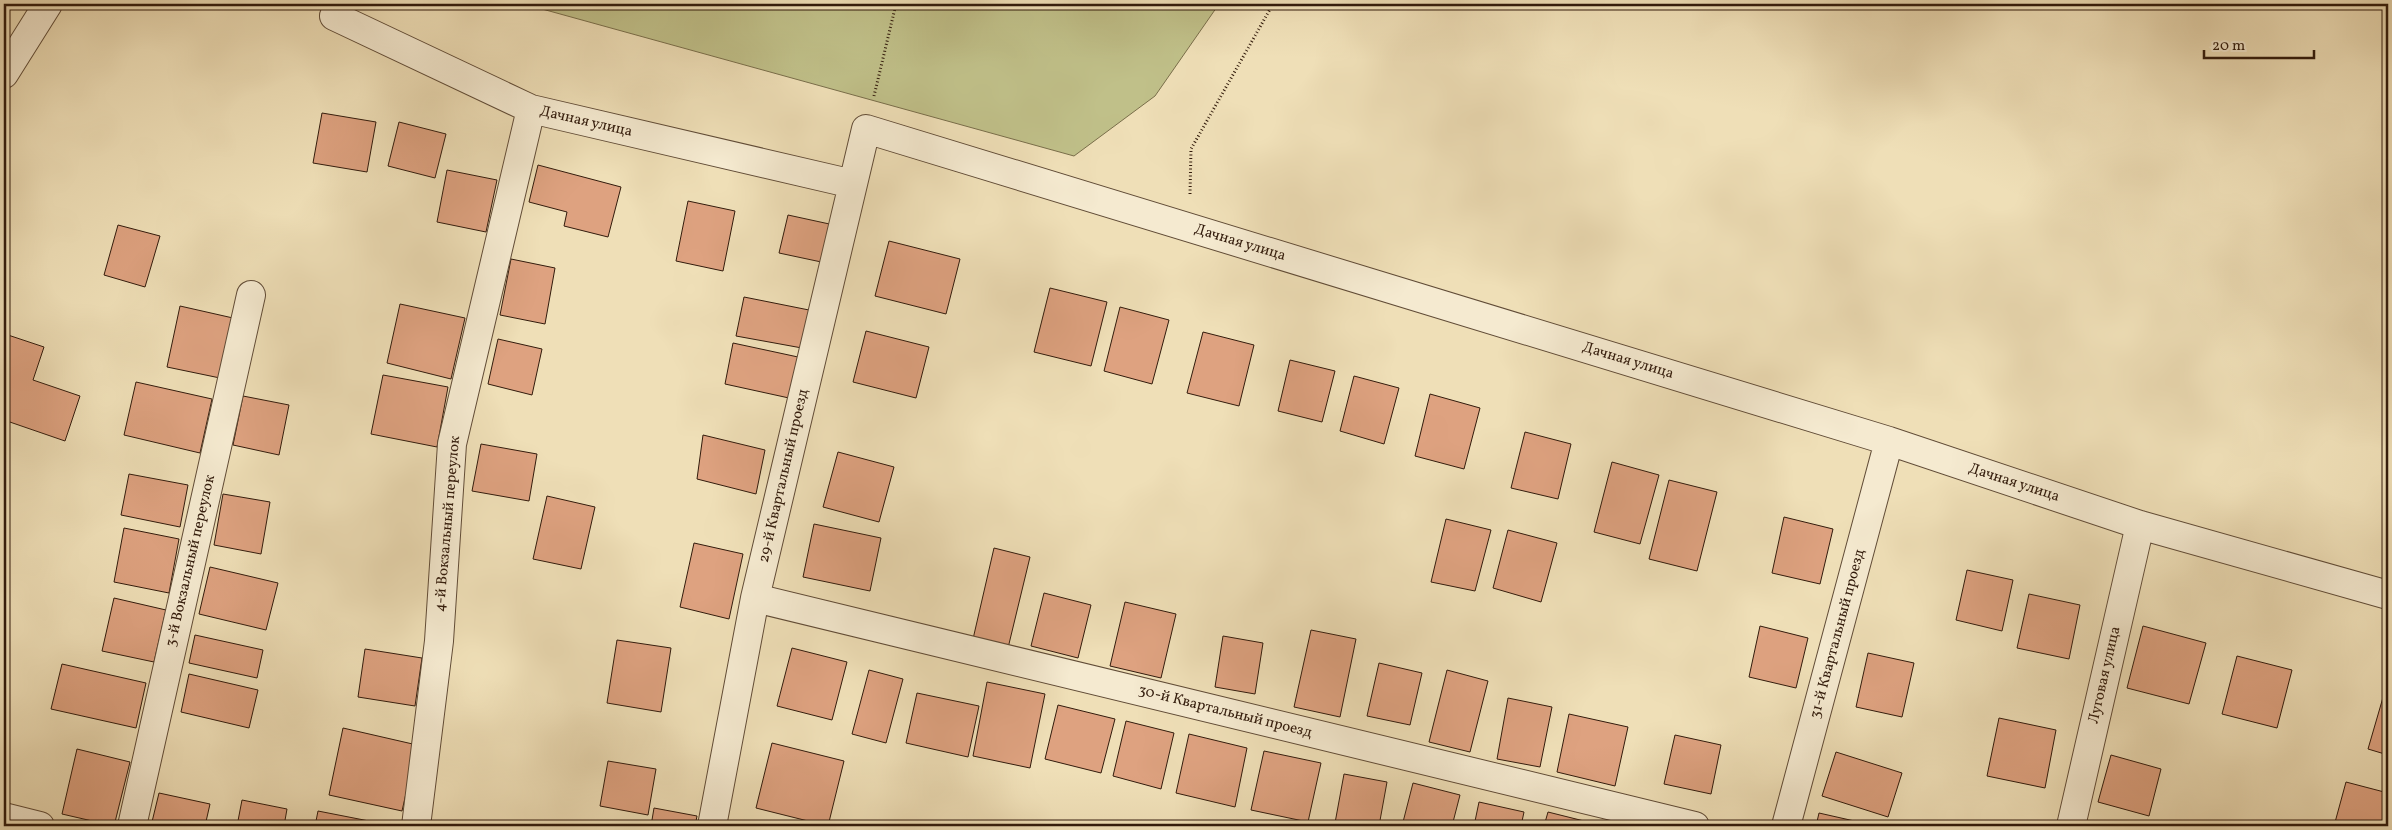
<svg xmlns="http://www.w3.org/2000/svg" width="2392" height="830" font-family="Vollkorn,serif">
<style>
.green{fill:#c0c089;stroke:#796e4a}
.building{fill:#dea280;stroke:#321b0c}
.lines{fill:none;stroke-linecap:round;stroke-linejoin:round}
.minor-casing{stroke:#614c37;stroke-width:30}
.path{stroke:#321b0c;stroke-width:3;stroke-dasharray:1 2.5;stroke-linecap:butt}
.minor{stroke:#f5ead0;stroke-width:28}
.labels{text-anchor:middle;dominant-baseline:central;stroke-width:4.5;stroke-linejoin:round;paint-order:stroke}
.street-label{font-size:15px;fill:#321b0c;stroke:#f5ead0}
</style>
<rect width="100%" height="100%" fill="#efdfb7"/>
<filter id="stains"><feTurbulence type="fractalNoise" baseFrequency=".004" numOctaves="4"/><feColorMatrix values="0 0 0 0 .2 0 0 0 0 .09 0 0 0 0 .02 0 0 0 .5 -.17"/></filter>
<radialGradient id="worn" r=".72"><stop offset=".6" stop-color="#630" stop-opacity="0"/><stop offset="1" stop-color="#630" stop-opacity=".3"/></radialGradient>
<path class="green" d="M524 4H1219L1155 96 1074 156Z"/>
<path class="building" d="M322 113 376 122 367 172 313 163Z
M399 122 446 134 435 178 388 166Z
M538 165 621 187 608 237 564 226 567 212 529 202Z
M447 170 497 180 486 232 437 222Z
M688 201 735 211 723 271 676 261Z
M788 215 834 225 826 263 779 253Z
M118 225 160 236 145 287 104 275Z
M889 241 960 259 946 314 875 296Z
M511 259 555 268 545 324 500 315Z
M1050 288 1107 302 1091 366 1034 352Z
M744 297 809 310 802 348 736 336Z
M400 304 465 318 451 379 387 363Z
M180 306 233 318 220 378 167 367Z
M1120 307 1169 320 1152 384 1104 371Z
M866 331 929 347 916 398 853 382Z
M1203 332 1254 345 1239 406 1187 393Z
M8 335 44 347 33 380 80 396 65 441 4 420V348Z
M498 339 542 349 532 395 488 384Z
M733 343 798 357 789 398 725 384Z
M1290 360 1335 371 1322 422 1278 411Z
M383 375 448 387 437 447 371 434Z
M1354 376 1399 388 1384 444 1340 431Z
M136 382 212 399 200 453 124 435Z
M1430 394 1480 408 1464 469 1415 456Z
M243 396 289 405 279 455 233 445Z
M1525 432 1571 444 1558 499 1511 488Z
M703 435 765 450 756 494 697 479Z
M481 444 537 454 529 501 472 491Z
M838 452 894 467 879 522 823 507Z
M1612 462 1659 475 1640 544 1594 532Z
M129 474 188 485 180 527 121 515Z
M1669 480 1717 492 1697 571 1649 559Z
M223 494 270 502 261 554 214 545Z
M547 496 595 507 581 569 533 559Z
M1784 517 1833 529 1820 584 1772 573Z
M1446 519 1491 530 1475 591 1431 582Z
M814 524 881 538 870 591 803 577Z
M124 528 179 539 169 593 114 582Z
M1508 530 1557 543 1541 602 1493 588Z
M694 543 743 554 729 619 680 607Z
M994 548 1030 557 1008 648 973 639Z
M210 567 278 583 266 630 199 614Z
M1967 570 2013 580 2002 631 1956 620Z
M1044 593 1091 605 1078 658 1031 646Z
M2029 594 2080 605 2069 659 2017 648Z
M114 598 166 610 154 662 102 651Z
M1125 602 1176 614 1161 678 1110 666Z
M1760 626 1808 638 1796 688 1749 677Z
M2143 626 2206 643 2189 704 2127 688Z
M1311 630 1356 639 1340 717 1294 707Z
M195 635 263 650 257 678 189 663Z
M1223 636 1263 643 1255 694 1215 687Z
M617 640 671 648 661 712 607 703Z
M792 648 847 662 832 720 777 706Z
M365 649 422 658 415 706 358 697Z
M1868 653 1914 663 1902 717 1856 707Z
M2237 656 2292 670 2277 728 2222 714Z
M1379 663 1422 673 1410 725 1367 716Z
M62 664 146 683 136 728 51 709Z
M869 670 903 679 886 743 852 734Z
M1447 670 1488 681 1470 752 1429 742Z
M189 674 258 690 249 728 181 712Z
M987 682 1045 694 1030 768 973 756Z
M917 693 979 706 968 757 906 743Z
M2384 694 2388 695V755L2368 749Z
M1508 698 1552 707 1540 767 1497 759Z
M1058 705 1115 719 1101 773 1045 759Z
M1569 714 1628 727 1615 786 1557 772Z
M1999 718 2056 730 2045 788 1987 776Z
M1126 721 1174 733 1161 789 1113 776Z
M343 728 417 745 402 811 329 795Z
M1189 734 1247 748 1235 807 1176 793Z
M1675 735 1721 745 1711 794 1664 784Z
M772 743 844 761 828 826 756 808Z
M77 749 130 762 114 826 62 814Z
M1264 751 1321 763 1308 822 1251 810Z
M1836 752 1902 773 1888 817 1822 796Z
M2111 755 2161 769 2149 816 2098 802Z
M608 761 656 769 648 815 600 806Z
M1344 774 1387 782 1379 826H1351L1335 823Z
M2346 782 2388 793V826H2334Z
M1413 783 1460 795 1452 826H1402Z
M159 793 210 804 205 826H151Z
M242 800 287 809 284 826H237Z
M1479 802 1524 812 1521 826H1474Z
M654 808 697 816 695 826H651Z
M318 811 369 821 368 826H315Z
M1548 812 1596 824 1595 826H1544Z
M1819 813 1872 825V826H1816Z"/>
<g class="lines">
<g class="minor-casing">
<path id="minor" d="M334 16 531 109 853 184
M4 74 48 4
M755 598 1695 826
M4 817 40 826
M132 826 251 295
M416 826 439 641 452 444 531 109
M712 826 755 598 866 129 1889 441 2140 525 2388 595
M1786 826 1889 441
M2071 826 2140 525"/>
</g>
<path class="path" d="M874 96 896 4
M1190 194 1191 149 1273 4"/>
<use href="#minor" class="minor"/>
</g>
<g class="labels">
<g class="street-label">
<text transform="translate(586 122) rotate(13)">Дачная улица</text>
<text transform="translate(1240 243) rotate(17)">Дачная улица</text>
<text transform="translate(1628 361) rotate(17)">Дачная улица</text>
<text transform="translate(784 476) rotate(-77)">29-й Квартальный проезд</text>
<text transform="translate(2014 483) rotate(18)">Дачная улица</text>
<text transform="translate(448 524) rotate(-85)">4-й Вокзальный переулок</text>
<text transform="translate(191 561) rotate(-77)">3-й Вокзальный переулок</text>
<text transform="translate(1838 634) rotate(-75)">31-й Квартальный проезд</text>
<text transform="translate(2105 675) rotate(-77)">Луговая улица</text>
<text transform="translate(1225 712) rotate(14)">30-й Квартальный проезд</text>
</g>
</g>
<rect width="2392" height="830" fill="none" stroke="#efdfb7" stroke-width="20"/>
<rect x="5" y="5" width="2382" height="820" fill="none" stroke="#321b0c" stroke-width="2.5"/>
<rect x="10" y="10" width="2372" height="810" fill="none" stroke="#321b0c"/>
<path d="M2204 50v8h110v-8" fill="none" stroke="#321b0c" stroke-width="2.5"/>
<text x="2212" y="50" font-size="15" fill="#321b0c" stroke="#f5ead0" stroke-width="4" paint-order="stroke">20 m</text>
<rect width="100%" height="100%" filter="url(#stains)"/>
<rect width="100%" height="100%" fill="url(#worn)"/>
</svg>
